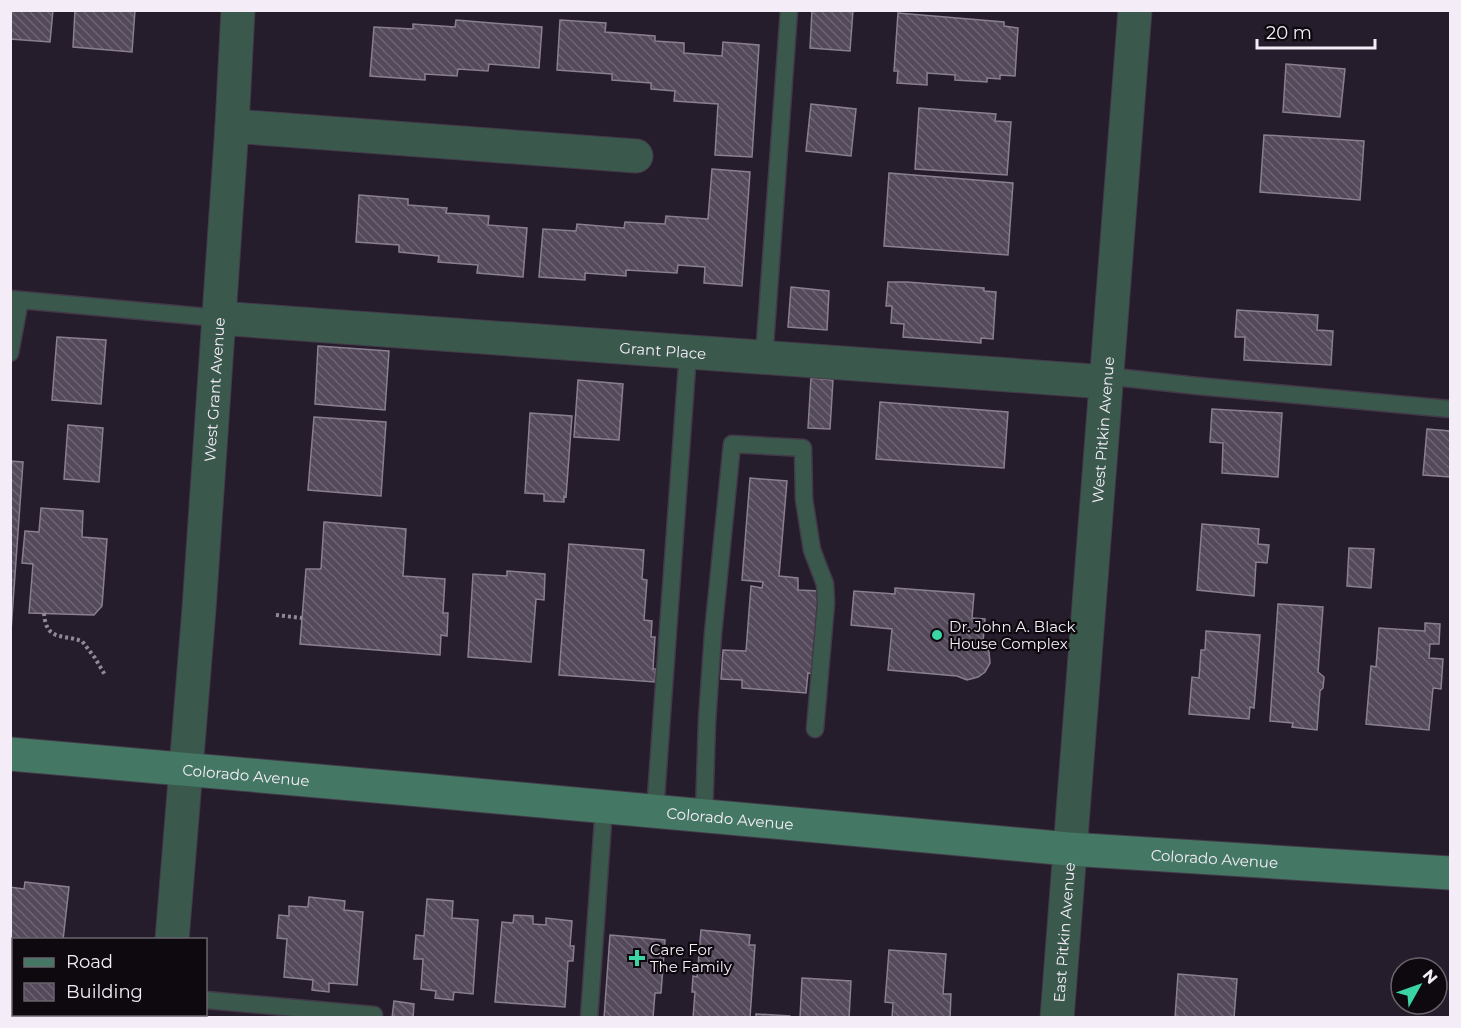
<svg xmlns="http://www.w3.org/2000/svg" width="1461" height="1028" font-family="Montserrat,sans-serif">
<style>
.building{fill:url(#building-back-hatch);stroke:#8a7e91;stroke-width:1.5}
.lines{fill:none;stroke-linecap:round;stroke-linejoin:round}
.lane-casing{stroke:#433a49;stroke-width:19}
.street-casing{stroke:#433a49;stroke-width:35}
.secondary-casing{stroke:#433a49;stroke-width:35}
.path{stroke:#918996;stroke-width:4;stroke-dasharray:3 3;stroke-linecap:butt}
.lane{stroke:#3a584c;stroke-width:16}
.street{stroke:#3a584c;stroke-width:33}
.secondary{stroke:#457864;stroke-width:33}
.poi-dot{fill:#3bd4a4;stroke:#0d090f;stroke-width:2}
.labels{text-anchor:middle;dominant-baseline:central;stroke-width:4.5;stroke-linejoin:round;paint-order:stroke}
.street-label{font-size:15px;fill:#f4edf8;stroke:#0d090f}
.poi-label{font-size:15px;fill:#f4edf8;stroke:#0d090f;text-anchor:start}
</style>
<defs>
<pattern id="building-back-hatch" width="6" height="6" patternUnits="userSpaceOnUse" patternTransform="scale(1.5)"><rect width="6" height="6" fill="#54495a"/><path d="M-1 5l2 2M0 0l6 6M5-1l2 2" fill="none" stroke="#6d6472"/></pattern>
</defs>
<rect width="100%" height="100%" fill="#261d2c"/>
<path class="building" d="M10 10H53L50 42 10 39Z
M75 10H135L132 52 73 47Z
M812 10H853L850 51 810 48Z
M898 13 1004 22V26L1018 28 1015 76 1000 75V79L987 78V82L955 80V75L927 73V85L897 83 898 71H894Z
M456 20 542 27 539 68 489 64 488 71 458 69 457 76 425 74V80L370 76 374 27 413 29V24L455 27Z
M560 20 606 23 605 32 655 36V41L684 43V53L722 56 723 42 759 45 752 157 715 155 718 104 674 101 675 91 651 89V83L612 80V74L557 70Z
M1286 64 1345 69 1340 117 1283 112Z
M811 104 856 109 851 156 806 151Z
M919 108 996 114 995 121 1011 122 1007 175 915 169Z
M1264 135 1364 141 1360 200 1260 192Z
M712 169 750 172 742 286 704 283 705 267 678 265 677 273 626 270V276L585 273V280L539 277 543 229 576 231 577 224 624 228 625 222 665 224 666 216 708 219Z
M889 173 1013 183 1008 255 884 246Z
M359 195 408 199V205L447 208 446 213 489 216 488 225 527 228 523 277 477 273 478 265 438 262 439 256 399 252V245L356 242Z
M888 282H907L984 288V291L996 292 993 339 981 338V343L903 337 904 324 891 323 892 306H886Z
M791 287 829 291 827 330 788 327Z
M1237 310 1318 315 1317 330 1333 331 1331 365 1244 360 1245 337H1235Z
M57 337 106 340 101 404 52 400Z
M318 346 389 351 385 410 315 404Z
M811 378 833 380 830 429 808 428Z
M578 380 623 384 619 440 574 437Z
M880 402 1008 412 1004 468 876 459Z
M1212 409 1282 413 1278 477 1222 473 1223 443 1210 442Z
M530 413 572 416 566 497 564 496V502L544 501V494L525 493Z
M314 417 386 422 381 496 308 490Z
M68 425 103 428 99 482 64 479Z
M1427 429 1450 431V477L1423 475Z
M10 461 23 462 11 631H10Z
M750 478 787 481 779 576 798 578V590L820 591 813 674 808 673 806 693 742 688V680L721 679 723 650 746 651 751 586 762 588 763 582 742 580Z
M41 508 83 511 82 537 107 539 102 606 94 615 29 613 33 564 22 563 25 531 39 532Z
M324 522 406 529 403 576 445 579 443 613H448L447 636 441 635 440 655 300 644 306 569H321Z
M1202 524 1259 529 1258 544 1269 545 1267 563 1256 562 1254 596 1197 590Z
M569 544 644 550 642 579 647 580 644 620 652 621 651 637H655L653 669H656L655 682 559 675Z
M1349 548 1374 549 1371 588 1347 586Z
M507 571 545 574 544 600 536 599 531 662 468 657 473 574 507 576Z
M895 588 974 594 972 618 985 619 983 642 989 652 990 663 985 672 978 677 967 680 957 676 888 670 892 629 851 625 854 591 895 594Z
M1278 604 1323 607 1318 672 1324 677 1323 688 1320 691 1317 730 1292 727 1293 723 1270 721Z
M1425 623 1440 624 1439 644H1430L1429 658 1443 659 1441 689 1433 688 1429 730 1366 724 1371 666 1376 667 1379 628 1425 631Z
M1206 631 1260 635 1254 708 1250 707 1249 719 1189 714 1192 677 1199 678 1201 650H1205Z
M25 882 69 887 63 940H14V964L10 963V887L24 889Z
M309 897 345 901 344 910 363 912 357 985 329 983V992L312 990 313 980 284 977 287 939 277 938 279 915 289 916V906L308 907Z
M427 899 453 901 452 918 478 920 473 994 454 992 453 1000 435 998 436 991 421 989 423 959H414L416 935 424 936Z
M514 915 533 916V924L546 925V918L572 921 570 946H574L573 961H568L565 1007 495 1002 502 922 513 923Z
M701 930 750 935 749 945H755L750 1018H693L695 992H692L693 976 697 977Z
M610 935 665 940 661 993H655L653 1018H604Z
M889 950 946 954 943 994H951L950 1018H892L893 1003 885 1002Z
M1178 974 1237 979 1234 1018H1175Z
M802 978 851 981 849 1018H800Z
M394 1001 414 1004 413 1018H392Z
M756 1014 790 1016V1018H756Z"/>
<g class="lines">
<g class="lane-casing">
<path id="lane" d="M10 299 218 318
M10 353 20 300
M764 358 789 10
M1106 376 1198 386 1450 409
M655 811 688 352
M704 816 707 721 713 634 732 444 803 448 804 499 812 550 825 584 826 603 815 729
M206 1000 374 1015
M10 1007H14
M105 1014 152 1018
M589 1018 604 807"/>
</g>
<g class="street-casing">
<g id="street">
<path d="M232 126 636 156"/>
<path id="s1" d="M218 318 1106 382"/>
<path id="s2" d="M172 940 199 609 232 126 238 10"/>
<path d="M166 1018V1014"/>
<path id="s3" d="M1057 1018 1135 10"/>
</g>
</g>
<g class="secondary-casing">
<g id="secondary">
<path id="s4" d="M10 754 421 790 1069 849 1450 873"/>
</g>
</g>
<path class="path" d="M44 613C46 641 61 634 82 641L95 658 105 675
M276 615 302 618"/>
<use href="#lane" class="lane"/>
<use href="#street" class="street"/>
<use href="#secondary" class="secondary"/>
</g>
<g class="poi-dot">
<circle cx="937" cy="635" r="6"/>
<path d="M634 949h6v6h6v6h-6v6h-6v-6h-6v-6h6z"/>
</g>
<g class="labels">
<g class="street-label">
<text stroke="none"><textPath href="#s1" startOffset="446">Grant Place</textPath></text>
<text stroke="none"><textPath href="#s2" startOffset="552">West Grant Avenue</textPath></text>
<text stroke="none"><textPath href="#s3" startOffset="590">West Pitkin Avenue</textPath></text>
<text stroke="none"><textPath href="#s4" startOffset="237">Colorado Avenue</textPath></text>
<text stroke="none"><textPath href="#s4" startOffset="723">Colorado Avenue</textPath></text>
<text stroke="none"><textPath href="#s4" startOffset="1209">Colorado Avenue</textPath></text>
<text stroke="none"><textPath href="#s3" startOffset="86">East Pitkin Avenue</textPath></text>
</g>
<g class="poi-label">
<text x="949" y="626">Dr. John A. Black<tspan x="949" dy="17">House Complex</tspan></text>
<text x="650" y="949">Care For<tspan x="650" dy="17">The Family</tspan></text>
</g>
</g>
<rect width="1461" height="1028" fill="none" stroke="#f4edf8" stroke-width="24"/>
<rect x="12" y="938" width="195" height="78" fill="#0d090f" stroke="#69646c" stroke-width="1.5"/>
<rect x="24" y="958" width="30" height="9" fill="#457864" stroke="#69646c" stroke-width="1.5"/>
<text x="66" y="968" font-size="18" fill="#f4edf8">Road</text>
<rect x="24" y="983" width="30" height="18" fill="url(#building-back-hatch)" stroke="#69646c" stroke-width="1.5"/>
<text x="66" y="998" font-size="18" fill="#f4edf8">Building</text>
<g transform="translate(1419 986) rotate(50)"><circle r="28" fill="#0d090f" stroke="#69646c" stroke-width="1.5"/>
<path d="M0-4.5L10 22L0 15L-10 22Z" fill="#3bd4a4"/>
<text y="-9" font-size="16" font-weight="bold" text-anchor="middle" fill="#f4edf8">N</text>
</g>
<path d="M1257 39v9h118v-9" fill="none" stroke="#f4edf8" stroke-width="3"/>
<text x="1266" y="39" font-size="18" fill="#f4edf8" stroke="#0d090f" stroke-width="4.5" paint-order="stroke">20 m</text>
</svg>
